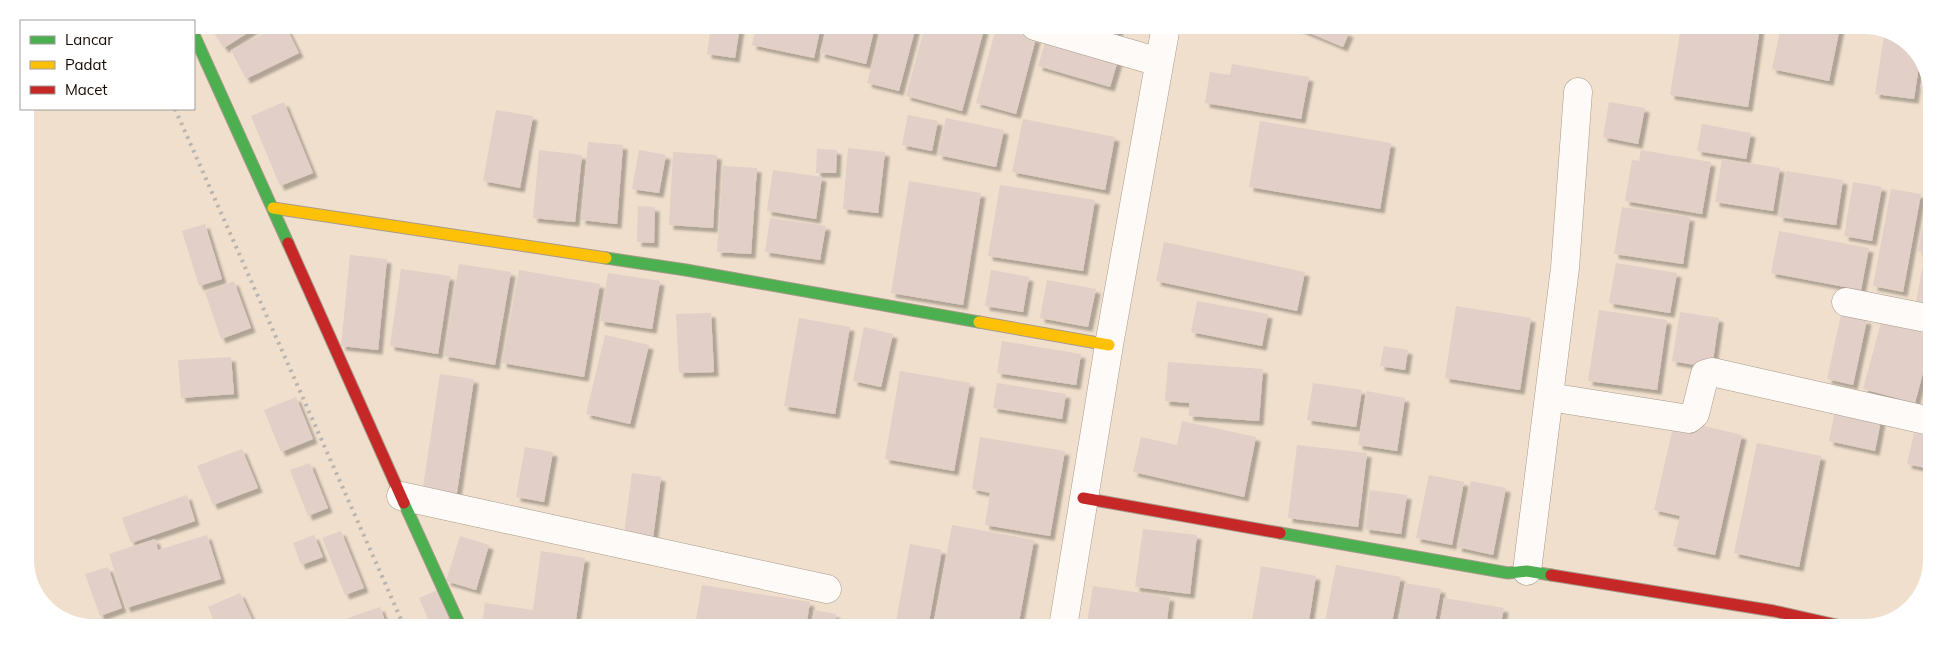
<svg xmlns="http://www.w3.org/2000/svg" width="1957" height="653" font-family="Mulish,sans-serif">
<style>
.building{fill:#e1cfc8;filter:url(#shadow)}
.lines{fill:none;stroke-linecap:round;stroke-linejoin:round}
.street-casing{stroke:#a89a8a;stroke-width:29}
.fast-casing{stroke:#a89a8a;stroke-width:13}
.slow-casing{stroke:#a89a8a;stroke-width:13}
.jam-casing{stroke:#a89a8a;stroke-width:13}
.street{stroke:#fdfaf7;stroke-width:28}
.fast{stroke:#4caf50;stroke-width:11}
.slow{stroke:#ffc107;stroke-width:11}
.jam{stroke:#c62828;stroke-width:11}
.rail{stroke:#b9b4b0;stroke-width:4;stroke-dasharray:2.5 5;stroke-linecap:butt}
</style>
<defs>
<filter id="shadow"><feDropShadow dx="4.5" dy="4.5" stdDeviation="1" flood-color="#0004"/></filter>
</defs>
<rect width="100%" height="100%" fill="#efdfcc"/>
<path class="building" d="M209 25H260L224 48Z
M281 25H285L299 53 246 79 231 50Z
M711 26H740L735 58 707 54Z
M756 26H821L814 58 752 45Z
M827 26H875L866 64 820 53Z
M882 26H916L899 91 867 83Z
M925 26H975L984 29 962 111 906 96Z
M1087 26H1119L1117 35Z
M1295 27H1333L1349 33 1343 47Z
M1681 27H1760L1748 107 1670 95Z
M1781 27H1840L1829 81 1772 69Z
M996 28 1036 38 1016 114 976 103Z
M1885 29 1915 48 1920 59 1914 99 1875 94Z
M1047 36 1119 57 1110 87 1038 66Z
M1232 64 1309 77 1301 119 1205 103 1210 72 1230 75Z
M1924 68 1932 88V90L1920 88Z
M284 102 313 173 280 186 251 116Z
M1609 102 1645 108 1638 144 1603 137Z
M496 110 533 116 520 188 483 181Z
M908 115 938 121 932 151 902 145Z
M946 118 1004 130 996 167 938 155Z
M1023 119 1115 137 1105 190 1012 172Z
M1260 121 1391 143 1380 209 1249 187Z
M1702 124 1751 133 1746 159 1697 151Z
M588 142 623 145 617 224 581 220Z
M848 148 885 152 878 213 843 209Z
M817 149 837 150 836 173H816Z
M539 150 582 155 575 222 533 218Z
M639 150 666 155 659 193 632 189Z
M1641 150 1711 162 1702 214 1625 201 1632 160 1639 161Z
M673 152 717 155 713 228 669 225Z
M1722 159 1780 168 1773 211 1715 202Z
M723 166 757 168 751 254 717 252Z
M773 170 822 177 816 219 767 211Z
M1786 171 1843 180 1836 225 1779 217Z
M909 181 981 193 963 305 891 293Z
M1853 182 1882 187 1872 241 1844 236Z
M1000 185 1095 200 1083 271 988 256Z
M1891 189 1921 194 1903 292 1873 286Z
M638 206 655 207 654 243 637 242Z
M1622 207 1690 217 1683 264 1614 254Z
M770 218 826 226 820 260 765 252Z
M1924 219 1931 221V254L1918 251Z
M205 224 222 279 199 286 182 231Z
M1779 231 1869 248 1861 290 1771 273Z
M1164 242 1305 272 1297 311 1156 281Z
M350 255 387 259 378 350 341 346Z
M1924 258 1931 259V306L1916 303Z
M1616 263 1677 273 1670 313 1609 303Z
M459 264 511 272 495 365 444 356Z
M401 269 450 276 438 354 390 346Z
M519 270 600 284 584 377 502 363Z
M991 270 1029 277 1023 312 985 306Z
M608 273 660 281 652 329 600 321Z
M1047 280 1096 289 1088 327 1040 318Z
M234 281 251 328 221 339 205 292Z
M1197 301 1268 314 1262 346 1191 332Z
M1456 306 1531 318 1520 390 1445 378Z
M1599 310 1667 320 1657 390 1588 381Z
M1680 312 1719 318 1712 368 1672 361Z
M711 313 714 372 679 373 676 314Z
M1841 315 1867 320 1853 385 1827 379Z
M799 318 850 327 835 414 784 406Z
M1882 319 1931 332V342L1915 403 1863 389Z
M864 327 893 334 881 387 853 381Z
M605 335 649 345 630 424 586 414Z
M1002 341 1081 354 1076 385 997 373Z
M1384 346 1408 350 1405 370 1380 366Z
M231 357 234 394 181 398 178 360Z
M1168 362 1263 369 1259 421 1189 416V403L1165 401Z
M900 371 970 383 954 471 885 459Z
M440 374 474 379 456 499 422 494Z
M997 383 1066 394 1062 419 993 408Z
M1313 383 1362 390 1356 427 1307 420Z
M1366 391 1405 398 1397 451 1358 445Z
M296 397 313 439 281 452 264 410Z
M1835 411 1881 420 1875 451 1829 441Z
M1675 419 1742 435 1715 555 1673 546 1680 516 1654 510Z
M1182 421 1256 437 1244 497 1133 472 1141 437 1177 445Z
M1914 433 1930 436V469L1907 464Z
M980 437 1065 451 1050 536 985 525 990 493 972 489Z
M1757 443 1821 456 1799 567 1734 553Z
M1297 445 1367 453 1358 527 1288 518Z
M525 447 553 452 544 502 516 497Z
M242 449 258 488 213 505 197 466Z
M310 463 328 508 308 516 290 470Z
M632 473 661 477 653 538 624 534Z
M1429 475 1464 482 1452 545 1416 538Z
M1471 481 1506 488 1493 555 1457 547Z
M1370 490 1407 495 1401 534 1365 529Z
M187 495 195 521 131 543 122 518Z
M952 525 1034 540 1018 627H933Z
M1143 529 1197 535 1190 594 1135 587Z
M341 531 364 588 345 595 322 538Z
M207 535 221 579 126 608 109 554 155 539 158 550Z
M314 535 323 557 301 565 293 543Z
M460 536 489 545 476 590 446 581Z
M910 544 942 550 928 627H895Z
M541 551 585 558 575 626H482L485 603 533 610Z
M1336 565 1401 577 1391 627H1324Z
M1261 566 1316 576 1308 627H1251Z
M108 567 122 608 100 616 85 574Z
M1405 583 1441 589 1434 627H1398Z
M702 585 810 602 806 627 695 626Z
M1093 586 1170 597 1166 627H1111L1087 623Z
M440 589 456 626H431L419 598Z
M240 593 252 619 237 626H216L208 607Z
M1444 598 1504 608 1500 628 1439 627Z
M380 607 387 626H351L348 618Z
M814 610 836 614 834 627H811Z"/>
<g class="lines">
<g class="street-casing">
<path id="street" d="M1035 26 1159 62
M1846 302 1931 319
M1549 397 1689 419 1695 414 1705 374 1712 372 1930 421
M401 496 827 589
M1527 571 1565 268 1578 92
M1063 627 1109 345 1166 26"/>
</g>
<g class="fast-casing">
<path id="fast" d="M194 35 288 243
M606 258 686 270 979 322
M404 503 460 626
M1280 533 1508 573 1527 571 1551 575"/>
</g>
<g class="slow-casing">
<path id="slow" d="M273 208 606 258
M979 322 1109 345"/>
</g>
<g class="jam-casing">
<path id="jam" d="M288 243 404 503
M1083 498 1280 533
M1551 575 1774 611 1850 628"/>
</g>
<use href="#street" class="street"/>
<use href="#fast" class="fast"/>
<use href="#slow" class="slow"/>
<use href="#jam" class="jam"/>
<path class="rail" d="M175 109 404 626"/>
</g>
<path d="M0 0H1957V653H0ZM93 34H1864A59 59 0 0 1 1923 93V560A59 59 0 0 1 1864 619H93A59 59 0 0 1 34 560V93A59 59 0 0 1 93 34Z" fill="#fff" fill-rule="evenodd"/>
<rect x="20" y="20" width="175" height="90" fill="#ffffff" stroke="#a19d99"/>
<rect x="30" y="36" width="25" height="8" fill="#4caf50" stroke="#a19d99"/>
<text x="65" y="45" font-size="15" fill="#150900">Lancar</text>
<rect x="30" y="61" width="25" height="8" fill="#ffc107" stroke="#a19d99"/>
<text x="65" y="70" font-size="15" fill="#150900">Padat</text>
<rect x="30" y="86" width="25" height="8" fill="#c62828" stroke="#a19d99"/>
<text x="65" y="95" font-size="15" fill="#150900">Macet</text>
</svg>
